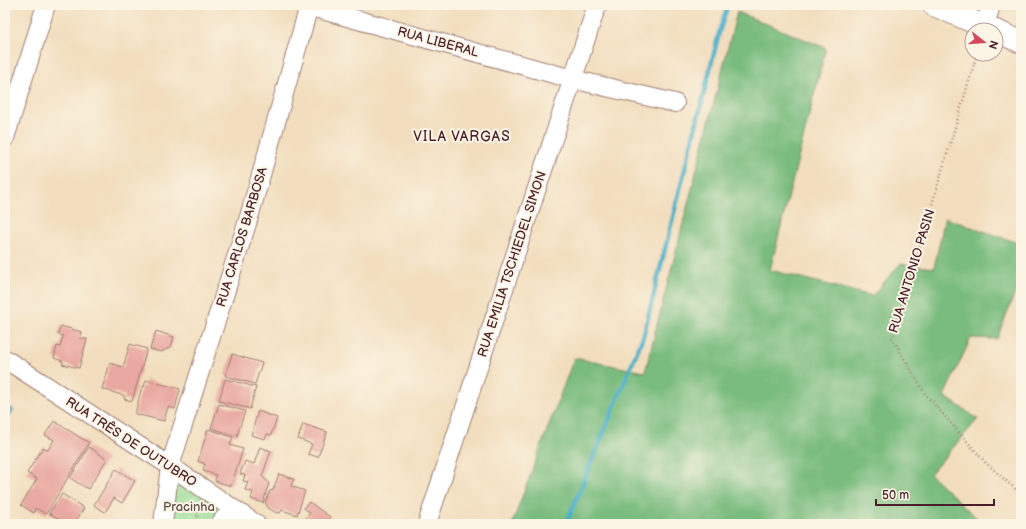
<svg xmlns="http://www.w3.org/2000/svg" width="1026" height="529" font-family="'Balsamiq Sans',sans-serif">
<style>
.green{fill:#97dc95;stroke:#707e60}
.forest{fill:#79bc7e;stroke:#626e54}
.water{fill:#48afc8;stroke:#49677a}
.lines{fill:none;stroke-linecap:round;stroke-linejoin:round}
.stream{stroke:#48afc8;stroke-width:4.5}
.building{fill:#e9a8a1}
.street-casing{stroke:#9e7e74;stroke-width:20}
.secondary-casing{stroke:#9e7e74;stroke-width:24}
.path{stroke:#9e7e74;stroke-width:2.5;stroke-dasharray:1 3;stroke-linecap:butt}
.street{stroke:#fff;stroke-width:18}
.secondary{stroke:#fff;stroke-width:22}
.labels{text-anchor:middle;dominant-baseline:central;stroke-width:4;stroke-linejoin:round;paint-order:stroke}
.street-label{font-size:13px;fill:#4a1f2b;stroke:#fcf5e5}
.park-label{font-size:13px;fill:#5d4e46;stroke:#fcf5e5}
.neighbourhood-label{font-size:14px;letter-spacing:1px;fill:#4a1f2b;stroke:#fcf5e5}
</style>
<rect width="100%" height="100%" fill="#fcf5e5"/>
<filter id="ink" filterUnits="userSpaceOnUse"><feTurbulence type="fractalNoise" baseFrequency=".025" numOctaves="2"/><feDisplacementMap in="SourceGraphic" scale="8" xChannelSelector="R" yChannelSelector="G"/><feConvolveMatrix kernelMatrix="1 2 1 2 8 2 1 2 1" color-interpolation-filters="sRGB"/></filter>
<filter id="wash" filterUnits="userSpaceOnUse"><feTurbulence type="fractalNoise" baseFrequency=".012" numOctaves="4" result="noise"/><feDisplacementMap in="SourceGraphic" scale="16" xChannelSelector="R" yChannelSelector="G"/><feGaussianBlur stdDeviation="0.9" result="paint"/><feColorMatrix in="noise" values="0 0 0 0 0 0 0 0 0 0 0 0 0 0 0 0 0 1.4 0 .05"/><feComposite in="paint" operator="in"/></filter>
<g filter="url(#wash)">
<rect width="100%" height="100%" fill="#f2debe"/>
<path class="green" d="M176 478 222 510 212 524H170Z"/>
<path class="forest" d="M737 12 826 48 770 270 872 296 900 264 934 268 945 218 1021 244V277L997 339 971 338 944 396 978 419 930 474 983 524H512L574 358 645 372Z"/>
<path class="water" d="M5 404 14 410 6 421H5Z"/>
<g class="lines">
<path class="stream" d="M566 524 643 337 720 29 728 5"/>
</g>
<g id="blocks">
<path class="building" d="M61 326 82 332 80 338 87 339 79 368 62 364 63 361 54 358 57 346 60 347 63 336 58 334Z
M156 331 174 337 171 347 161 352 150 349Z
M130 344 147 349 132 401 124 399 125 396 102 389 110 363 123 367Z
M232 354 262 363 255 384 225 376Z
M225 379 256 387 250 409 219 401Z
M146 380 180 389 175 409 168 407 164 421 135 414 142 386 144 387Z
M219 404 245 411 237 436 211 428Z
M258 411 277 418 271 435 267 434 265 439 251 435Z
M54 421 89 443 46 514 35 508 34 513 21 505 37 479 27 473 43 447 48 450 54 440 45 435Z
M303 424 327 432 318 457 308 454 312 444 298 439Z
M208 429 233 437 230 445 243 449 231 486 215 481 216 475 203 471 205 464 198 461Z
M89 447 107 459 88 489 70 478Z
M260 447 271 451 262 476 269 483 263 503 251 499 253 492 245 490 248 482 243 481 245 475 240 474 245 461 254 464Z
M116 469 135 481 122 503 114 498 105 512 94 505Z
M279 474 294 479 291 486 305 491 297 515 282 510 280 513 275 512 268 508 265 502 270 491 273 490Z
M62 494 84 508 74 524H67L49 513Z
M309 502 330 517 327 521 331 524H309L304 520 310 513 304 508Z"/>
</g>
</g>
<g filter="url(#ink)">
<use href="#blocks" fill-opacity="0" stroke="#9e7e74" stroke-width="1"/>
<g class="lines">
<g class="street-casing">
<path id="street" d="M304 5 572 79 675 103
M985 26 991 5
M5 138 46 5
M5 359 170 466 256 524
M163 524 170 466 249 217 309 6
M220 524 232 508
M427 524 597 5"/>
</g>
<g class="secondary-casing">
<path id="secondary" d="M934 5 993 30
M996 31 1021 42"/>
</g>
<path class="path" d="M977 54 892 338 926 395 985 462 1021 494
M195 504C199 509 198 518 195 524"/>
<use href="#street" class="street"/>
<use href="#secondary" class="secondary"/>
</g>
</g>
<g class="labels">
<g class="street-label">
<text transform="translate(438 42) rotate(15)">RUA LIBERAL</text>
<text transform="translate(242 237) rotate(-73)">RUA CARLOS BARBOSA</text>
<text transform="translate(512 264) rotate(-72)">RUA EMILIA TSCHIEDEL SIMON</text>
<text transform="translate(912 271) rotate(-73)">RUA ANTONIO PASIN</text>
<text transform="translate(131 442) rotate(33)">RUA TRÊS DE OUTUBRO</text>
</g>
<g class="park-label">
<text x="189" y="507">Pracinha</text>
</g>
<g class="neighbourhood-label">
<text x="462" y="136">VILA VARGAS</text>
</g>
</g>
<rect width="1026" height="529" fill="none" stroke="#fcf5e5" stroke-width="20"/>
<g transform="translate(984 42) rotate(107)"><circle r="19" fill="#fcf5e5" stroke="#b59f9b"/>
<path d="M0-3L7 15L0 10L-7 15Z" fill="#d1495b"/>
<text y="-6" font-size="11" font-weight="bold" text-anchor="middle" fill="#4a1f2b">N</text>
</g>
<path d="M876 499v6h118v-6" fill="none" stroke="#4a1f2b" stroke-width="2"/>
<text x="882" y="499" font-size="12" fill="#4a1f2b" stroke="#fcf5e5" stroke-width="3" paint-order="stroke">50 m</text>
</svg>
